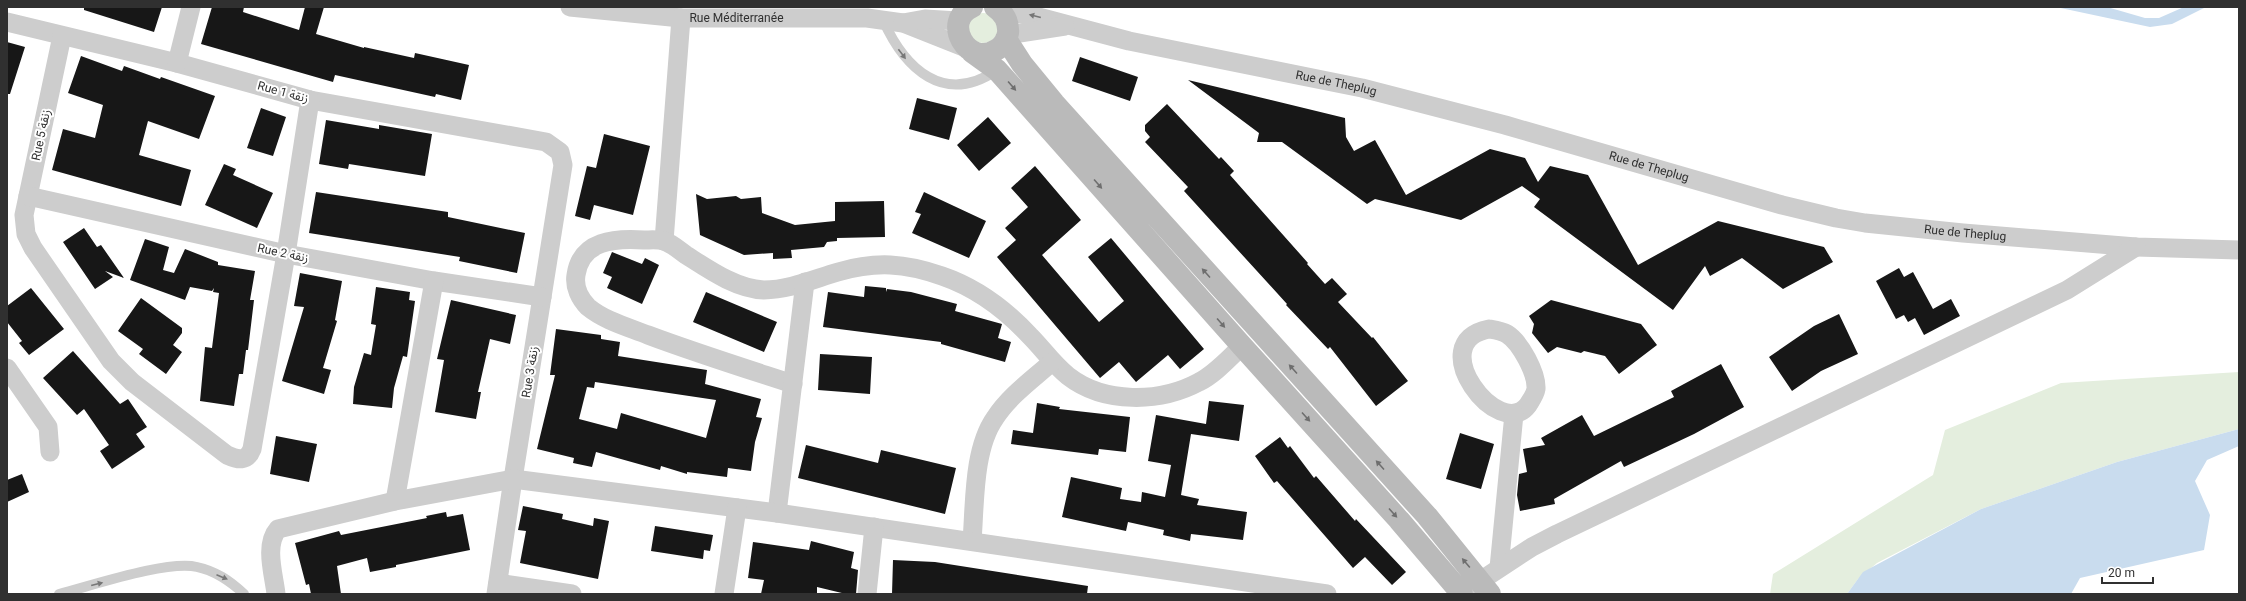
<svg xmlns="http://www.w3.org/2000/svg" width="2246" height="601" font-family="Roboto,'Noto Sans Arabic',sans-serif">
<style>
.green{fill:#e4eede}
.water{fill:#c9dcee}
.building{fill:#171717;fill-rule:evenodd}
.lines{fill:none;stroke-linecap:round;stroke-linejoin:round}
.lane{stroke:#cdcdcd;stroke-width:10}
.street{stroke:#cdcdcd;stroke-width:19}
.secondary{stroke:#bababa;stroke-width:22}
.oneway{fill:#777}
.oneway2{fill:#6e6e6e}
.labels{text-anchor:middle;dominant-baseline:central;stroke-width:4;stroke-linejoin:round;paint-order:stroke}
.street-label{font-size:12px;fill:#303030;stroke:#fff}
</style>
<rect width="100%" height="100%" fill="#fff"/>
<path class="green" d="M968 28a15 15 0 1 1 30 0a15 15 0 1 1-30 0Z
M2239 372V429L2117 462 1981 509 1877 563 1858 579 1847 594H1770L1773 574 1933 475 1945 430 2061 383Z"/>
<path class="water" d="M2056 7H2107L2145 18H2159L2184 7H2206L2172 24 2150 27Z
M2239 429V446L2207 460 2195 481 2210 515 2204 550 2080 578 2071 594H1847L1863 572 1981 509 2117 462Z"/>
<path class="building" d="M84 7H162L154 32 84 10Z
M212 7H244L243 12 299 30 305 7H324L316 34 364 48V47L414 58 415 53 469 65 461 100 436 94 435 97 335 75 333 82 201 44Z
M7 42 25 47 10 94H7Z
M81 56 122 71 124 66 160 79 161 77 215 96 199 139 148 121 139 155 191 170 181 206 52 170 63 129 95 138 103 105 68 93Z
M1080 57 1138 77 1130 101 1072 81Z
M1188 80 1345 118 1346 137 1354 151 1375 140 1406 195 1490 149 1525 158 1538 182 1550 166 1588 175 1638 265 1718 221 1824 247 1833 262 1783 289 1742 258 1710 276 1705 266 1673 310 1534 207 1540 199 1522 186 1461 220 1375 199 1367 204 1282 142H1257L1259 133Z
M917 98 957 108 949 140 909 129Z
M1167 104 1219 159 1221 157 1234 171 1230 175 1308 263 1307 264 1325 284 1332 278 1347 294 1338 302 1372 338 1373 337 1408 381 1376 406 1330 347 1328 349 1286 305 1287 304 1184 191 1188 187 1145 142 1150 137 1145 131V125Z
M261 108 286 117 273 156 247 148Z
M988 117 1011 143 979 171 957 145Z
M326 120 379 129V125L432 134 425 176 349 164 348 169 319 164Z
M604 134 650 146 633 215 594 205 590 220 575 216 587 166 596 168Z
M224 164 236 169 233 175 273 193 257 228 205 205Z
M1035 166 1081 220 1042 255 1099 322 1124 301 1088 257 1111 238 1204 349 1180 369 1168 355 1136 382 1119 362 1100 378 997 257 1016 240 1005 228 1028 207 1011 188Z
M316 192 448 212V217L525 233 517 273 459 261 460 257 309 233Z
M924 192 986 221 969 258 912 233 921 214 915 212Z
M696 194 707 199 736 196 741 199 761 197 762 213 795 225 835 221V202L884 201 885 237 837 238V241L827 242 824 247 791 250 792 258 773 259V253L744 255 700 235Z
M84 228 97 247 101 245 124 278 105 271 113 277 95 289 63 242Z
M145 239 169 247 163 270 174 273 185 249 218 262V265L255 271 250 300H254L248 350H246L243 374H239L234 406 200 401 205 347 212 348 219 293 213 292 214 288 212 291 190 287 185 300 130 280Z
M612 252 642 264 645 258 659 265 642 304 607 288 612 277 603 273Z
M1899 268 1904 277 1913 272 1933 309 1951 299 1960 316 1924 335 1915 318 1908 322 1904 315 1896 319 1876 281Z
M300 273 342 281 335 320 337 321 323 368 331 370 324 394 282 381 304 307 294 306Z
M865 286 886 288V292L887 289 911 292 957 304 955 311 1002 324 998 338 1011 342 1005 362 941 344V342L823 327 828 292 864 297Z
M376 287 410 292 409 300 415 301 407 357 403 356 394 388 392 408 353 404 354 387 364 353 371 355 376 325 371 324Z
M31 288 64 329 29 355 19 343 22 341 7 322V306Z
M706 292 777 322 764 352 693 322Z
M141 298 182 328V333L173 345 182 352 166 374 139 354 143 349 118 331Z
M451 300 516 315 510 344 490 339 478 392H481L476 419 435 412 444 360 437 359Z
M1551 300 1641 324 1657 345 1619 374 1605 356 1584 351 1581 353 1557 347 1548 353 1532 333 1534 324 1529 316Z
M1839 314 1858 354 1821 371 1792 391 1769 357 1814 326Z
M556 329 601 335V339L620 342 618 356 707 370 705 384 761 399 756 417 762 418 755 442 751 471 728 468 727 477 687 472V474L661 466 660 470 596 452 592 467 573 463 574 458 537 449 555 375H550ZM595 382 716 400 706 438 621 413 617 429 579 419 587 387 594 388Z
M73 351 120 404 128 399 147 427 136 434 145 447 112 469 100 451 109 445 84 409 77 415 43 378Z
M820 354 872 357 870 394 818 390Z
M1721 364 1744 407 1694 434 1624 467 1621 461 1554 499 1555 504 1520 511 1517 495 1519 474 1527 472 1523 449 1545 445 1541 438 1582 415 1594 436 1674 397 1671 391Z
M1209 401 1244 405 1239 441 1191 434 1181 495 1199 499 1197 505 1247 512 1243 540 1191 534 1190 541 1163 535 1164 530 1128 522 1126 531 1062 517 1071 477 1122 488 1120 499 1141 502 1142 492 1165 497 1171 465 1148 461 1156 415 1206 424Z
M1037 403 1060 407 1059 409 1130 417 1126 452 1099 449 1098 455 1011 444 1013 430 1033 433Z
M1460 433 1494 444 1481 489 1446 479Z
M276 436 317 444 309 482 270 474Z
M1280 437 1288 448 1290 446 1314 478 1316 476 1355 521 1356 519 1406 572 1392 585 1365 557 1353 568 1277 481 1274 483 1255 456Z
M806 445 878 463 881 450 956 468 945 514 798 478Z
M22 474 29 492 7 502V480Z
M523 506 563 514 562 519 593 526 594 518 609 521 598 579 520 563 526 531 518 530Z
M446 512 447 517 463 514 470 550 396 565V567L370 572 367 558 337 566 341 594H311L309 584 306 585 295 543 339 531 341 535 427 518 426 516Z
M655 526 713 535 710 551 704 550 703 559 651 551Z
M811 541 854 552 851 568 858 570 856 594H846L817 587V594H761L764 580 748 578 753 542 809 550Z
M893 560 935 562 1088 586 1087 594H892Z"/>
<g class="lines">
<path class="lane" d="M883 20C905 69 944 106 997 70
M59 594C91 586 167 560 197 567 216 571 230 581 244 594"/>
<g class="street">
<path id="s1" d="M570 7 681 18H867L903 23 966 48"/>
<path id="s2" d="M1000 11 1031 15 1129 41 1362 88 1505 125 1782 205 1836 218 1865 223 1963 233 2136 247 2239 250"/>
<path d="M7 22 177 63 310 100 546 142 560 152 563 165 513 479 496 594"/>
<path d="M903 23 925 19 959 21"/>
<path d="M1008 35 1065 26"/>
<path d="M62 36 24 215 26 234 33 248 111 361 132 382 227 455C238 460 247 462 252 449L286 254 310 100"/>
<path d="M177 63 191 7"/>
<path d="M28 196 286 254 434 281 542 297"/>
<path d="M664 241 681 18"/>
<path d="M1489 329C1495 330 1502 331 1507 334 1520 342 1537 373 1536 389 1535 395 1531 400 1528 405 1500 443 1421 342 1489 329Z"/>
<path d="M7 368 48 427 50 452"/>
<path d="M793 384C744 368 696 353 648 335 628 327 605 321 588 307 580 299 574 287 576 275 581 240 615 238 644 240 650 240 658 239 664 241 671 243 679 250 686 255 708 269 736 289 764 290 789 290 814 279 838 272 876 261 905 263 942 276 977 288 1005 309 1030 336 1043 349 1053 364 1068 376 1104 404 1160 403 1199 382 1215 374 1228 359 1242 346"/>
<path d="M395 501 434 281"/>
<path d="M777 513 805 282"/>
<path d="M972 541C975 504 973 449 995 418 1009 396 1033 379 1052 362"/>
<path d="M1499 568 1514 414"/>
<path d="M498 583 572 594"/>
<path d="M1468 589 1532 547 1557 534 2067 290 2136 247"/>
<path d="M276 594C274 575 264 545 278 529L395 501 513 479 777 513 1327 594"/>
<path d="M724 594 737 508"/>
<path d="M867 594 874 527"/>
</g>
<path class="secondary" d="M972 7C941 21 968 68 996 50 1002 47 1007 40 1008 33 1009 22 1004 13 995 7
M1006 39 1022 64 1054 103 1427 516 1490 594
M972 52 997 70 1242 346 1399 520 1462 594"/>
</g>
<defs><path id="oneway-solid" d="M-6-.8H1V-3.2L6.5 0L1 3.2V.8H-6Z"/></defs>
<g class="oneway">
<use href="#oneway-solid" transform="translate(1035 16) rotate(-166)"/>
<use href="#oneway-solid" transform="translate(902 54) rotate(53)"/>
<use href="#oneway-solid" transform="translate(222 577) rotate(23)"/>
<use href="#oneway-solid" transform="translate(97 584) rotate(-14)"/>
</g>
<g class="oneway2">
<use href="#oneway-solid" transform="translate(1012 86) rotate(49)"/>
<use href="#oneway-solid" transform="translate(1098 184) rotate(49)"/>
<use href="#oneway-solid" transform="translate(1206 273) rotate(-132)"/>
<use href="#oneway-solid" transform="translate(1221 323) rotate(49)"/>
<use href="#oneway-solid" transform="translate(1293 369) rotate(-132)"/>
<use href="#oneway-solid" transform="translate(1306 417) rotate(48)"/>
<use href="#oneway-solid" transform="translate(1380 465) rotate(-132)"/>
<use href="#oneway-solid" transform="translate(1393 513) rotate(48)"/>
<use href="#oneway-solid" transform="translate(1466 563) rotate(-130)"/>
</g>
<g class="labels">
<g class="street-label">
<text stroke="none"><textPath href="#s1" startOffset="167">Rue Méditerranée</textPath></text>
<text stroke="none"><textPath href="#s2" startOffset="344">Rue de Theplug</textPath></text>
<text transform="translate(283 92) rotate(15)">Rue 1 زنقة</text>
<text transform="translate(41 135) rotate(-78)">Rue 5 زنقة</text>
<text stroke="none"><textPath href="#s2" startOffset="668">Rue de Theplug</textPath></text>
<text stroke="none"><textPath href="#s2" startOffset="992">Rue de Theplug</textPath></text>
<text transform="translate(283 253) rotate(12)">Rue 2 زنقة</text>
<text transform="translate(530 372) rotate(-81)">Rue 3 زنقة</text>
</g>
</g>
<rect width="2246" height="601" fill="none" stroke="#303030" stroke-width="16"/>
<path d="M2102 577v6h51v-6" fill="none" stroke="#303030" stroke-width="2"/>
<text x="2108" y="577" font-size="12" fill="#303030" stroke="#ffffff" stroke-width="3" paint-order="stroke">20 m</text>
</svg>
